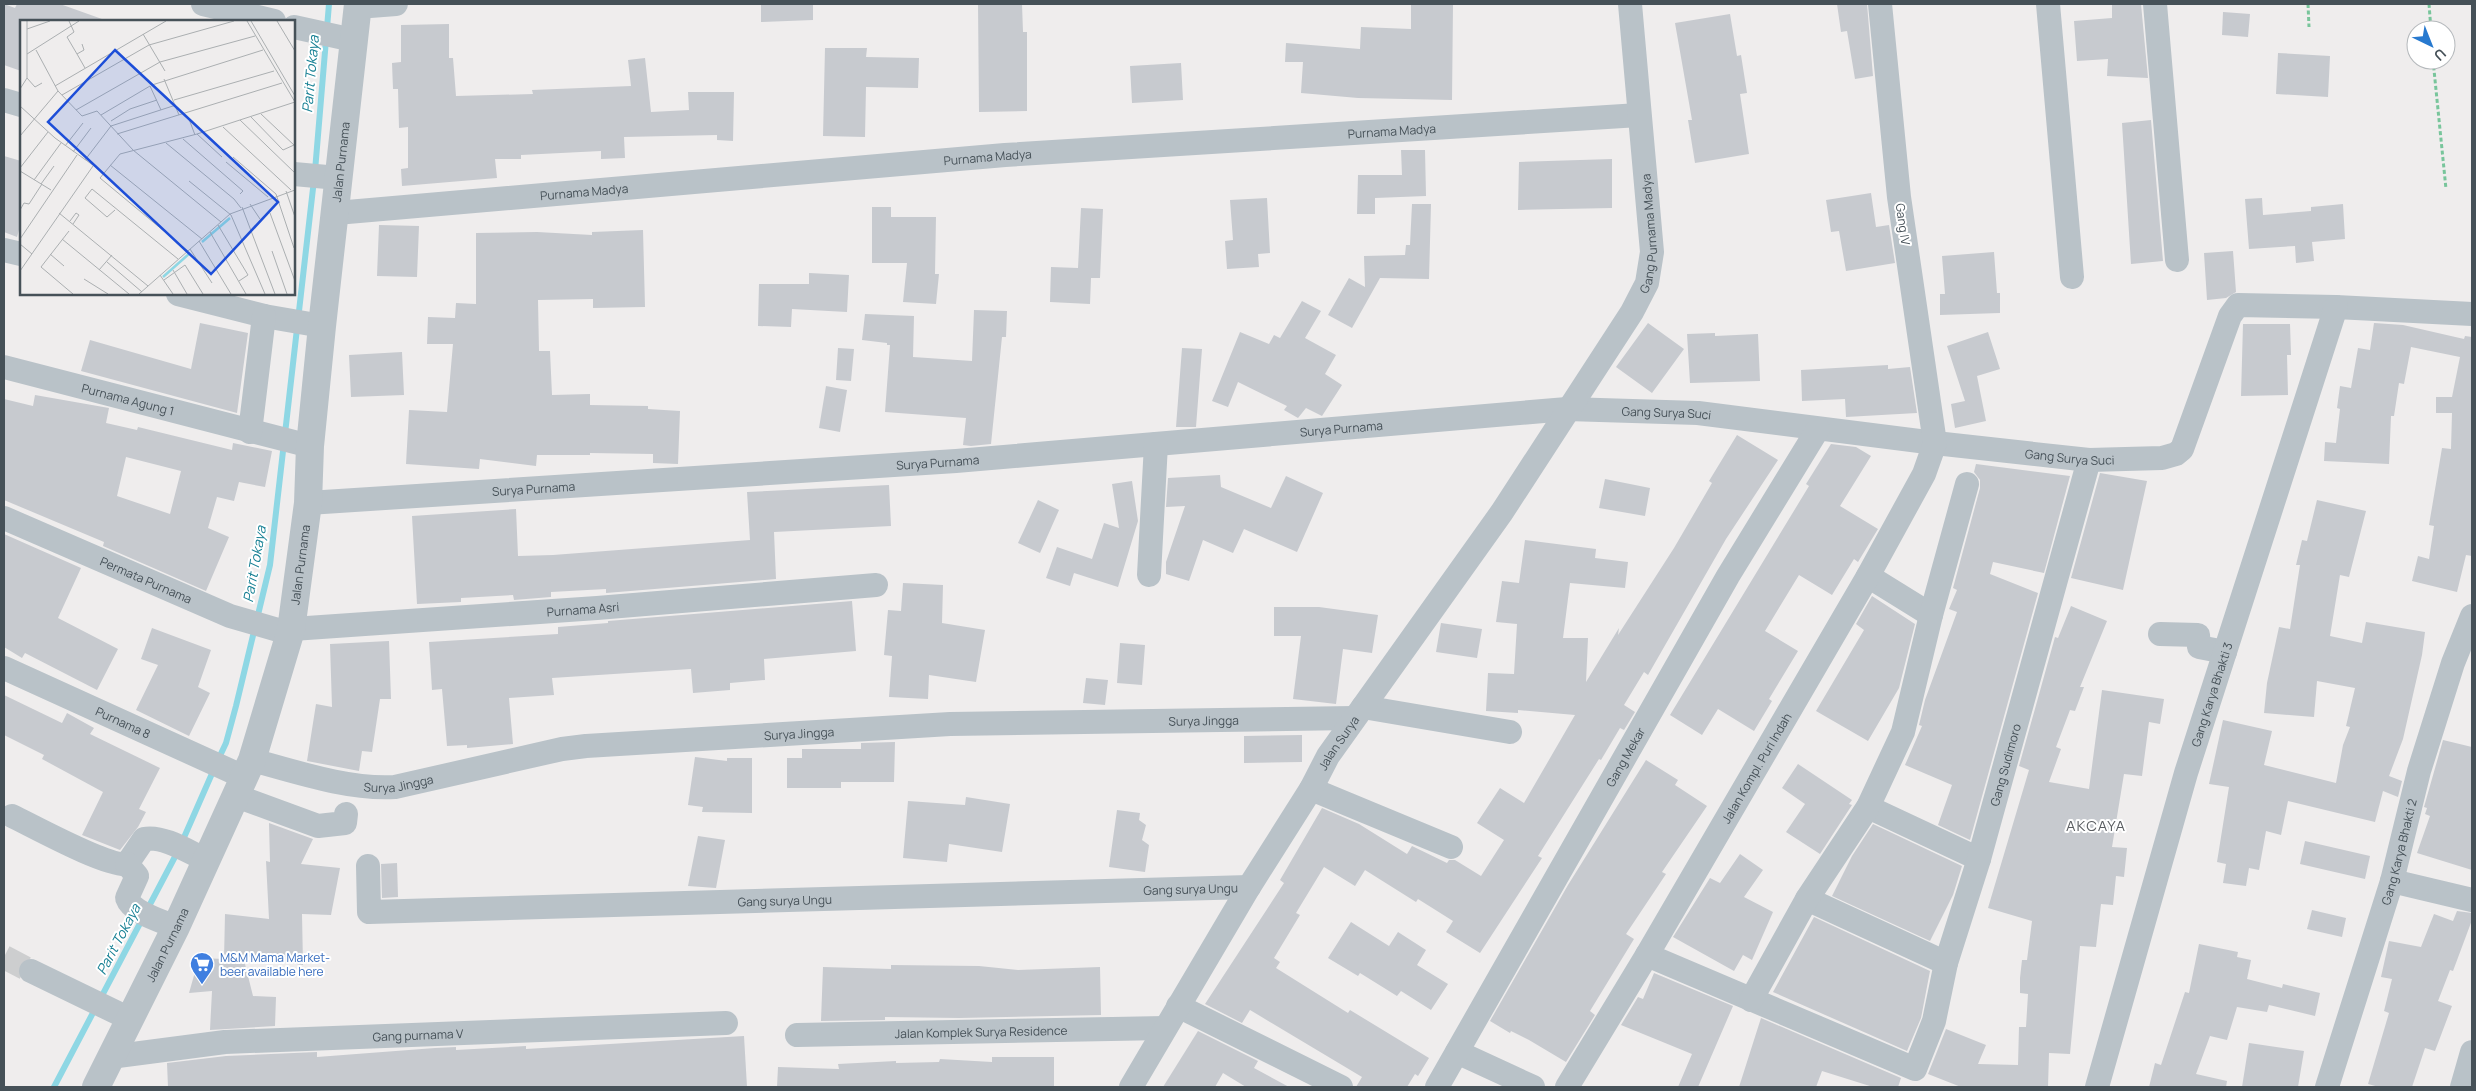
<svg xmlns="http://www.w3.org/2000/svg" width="2476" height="1091" font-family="Manrope,sans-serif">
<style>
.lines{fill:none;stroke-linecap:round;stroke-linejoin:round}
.stream{stroke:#8ed7e4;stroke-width:6}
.building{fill:#c7cacf;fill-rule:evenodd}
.minor-tunnel{stroke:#cdcecf;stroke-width:24;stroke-dasharray:24 12;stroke-linecap:butt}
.path{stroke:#78c59b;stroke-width:3;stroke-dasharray:4 2.5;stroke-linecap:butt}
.minor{stroke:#b9c2c8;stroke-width:24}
.tertiary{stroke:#b9c2c8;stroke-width:28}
.labels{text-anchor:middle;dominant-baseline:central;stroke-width:4;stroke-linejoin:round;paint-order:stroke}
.street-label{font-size:12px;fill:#465158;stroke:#fff}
.shop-label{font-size:12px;fill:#366cbe;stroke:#fff;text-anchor:start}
.water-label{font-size:14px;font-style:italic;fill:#178094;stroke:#fff}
.quarter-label{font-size:15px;letter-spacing:1px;fill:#5a5d61;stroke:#fff}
.inset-river{fill:none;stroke:#8ed7e4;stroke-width:2.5}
.inset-road{fill:none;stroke:#abafb1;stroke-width:1}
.view{fill:#1d4ed8;fill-opacity:0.15;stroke:#1d4ed8;stroke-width:2.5}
.inset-edge{fill:none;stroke:#465158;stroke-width:2.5}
</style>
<rect width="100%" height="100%" fill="#efeded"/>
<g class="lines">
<path class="stream" d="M218 760 226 743 236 706 270 565 315 171 329 4
M182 842 214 769
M54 1087 178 851"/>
</g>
<path class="building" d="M4 4 15 8 17 4H60L102 19V21H21V71L4 65Z
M761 4H813V20L761 22Z
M978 4H1022L1023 32H1027V111L979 112Z
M1837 4H1867L1873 76 1855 79 1847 31 1841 32Z
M2112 4H2141L2148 78 2107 76 2108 59 2077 61 2074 21 2112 18Z
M1411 5H1453L1452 100 1358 98 1301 93 1303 62H1285L1286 43 1360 49 1361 27 1411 29Z
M2223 12 2250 14 2248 37 2222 35Z
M1730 14 1737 56 1741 55 1747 93 1740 94 1749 154 1695 163 1688 120H1692L1675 23Z
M449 24V58H453L456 96 533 94 532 90 631 86 628 60 645 58 651 112 689 110 688 92H734L733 141 717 140V135L624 137 625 158 601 159V151L521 155V159H495L497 178 402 186 401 169 408 168V127L399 128 398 89H393L392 63 401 62V25Z
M825 48H867L866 57 919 58 918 88 866 87 865 137 823 136Z
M2278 53 2330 56 2328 97 2276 94Z
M1181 63 1183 100 1132 103 1130 66Z
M2151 120 2163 261 2131 264 2122 123Z
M1401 150H1425L1426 196 1375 198V214H1357L1358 175H1402Z
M4 156 21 161V223L17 237 4 232Z
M1612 159V208L1518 210 1519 162Z
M1871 193 1876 227 1889 225 1895 263 1846 271 1839 231 1831 232 1826 200Z
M1267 198 1270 253 1258 254 1259 267 1227 269 1225 241 1233 240 1230 200Z
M2262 198 2263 215 2311 211V207L2343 204 2345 239 2312 242 2314 261 2296 263 2295 246 2249 249 2245 199Z
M1412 204H1431L1429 279 1380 278 1352 328 1328 315 1349 278 1365 287 1364 256 1405 255 1406 245H1410Z
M872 207H891V217H936L935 274H939L936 304 903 302 907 263H872Z
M1081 208 1103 209 1100 278H1091L1090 304 1050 302 1051 267 1078 268Z
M379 225 419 226 417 277 377 276Z
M643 230 645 307 593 308V299L538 300 539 351H550L552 395 590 394V405L648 406V409L680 411 678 464 653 463V454L590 453V455H537L536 466 480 459 479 469 406 464 409 410 447 412 453 344H427L428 317 455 318 456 303 476 304V233L537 232 592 235V232Z
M2233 251 2236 292 2226 298 2207 300 2204 253Z
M1994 252 1997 293H2000V313L1940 315V294H1945L1942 256Z
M809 273 849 275 847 312 792 309 791 327 758 326 759 284H809Z
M1302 301 1321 311 1305 338 1336 355 1325 374 1342 385 1322 416 1306 408 1298 418 1284 410 1287 406 1238 382 1228 407 1212 401 1240 332 1269 344 1274 335 1280 338Z
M974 310 1007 311 1006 337H1002L991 444 971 446 963 445 966 418 885 412 890 345H887V343L862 340 865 314 914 316 913 357 972 361Z
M200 323 248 333 237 413 81 371 90 340 191 369Z
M1648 323 1684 349 1652 393 1616 367Z
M2374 323 2403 325 2464 339 2465 336 2472 337V556L2466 555 2457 592 2412 581 2418 556 2429 559 2434 526 2429 525 2442 448 2451 449 2452 413H2436V397H2452L2460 357 2411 347 2404 384 2399 383 2394 416H2391L2389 464 2324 461 2325 442 2336 443 2340 409 2337 408 2340 386 2351 388 2358 348 2370 350Z
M2243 324H2290L2291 355H2287L2288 395 2241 396Z
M1988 332 2000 369 1977 376 1986 421 1955 428 1951 404 1965 401 1947 346Z
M1715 333V336L1758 334 1760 381 1690 383 1687 334Z
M838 348 854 349 851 381 836 380Z
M1182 348 1202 349 1196 427H1176Z
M402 352 404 395 351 397 349 355Z
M1888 365V369L1910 367 1917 413 1846 417 1845 399 1802 401 1801 370Z
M826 386 847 390 840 432 819 428Z
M35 395 109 408 106 423 137 430 138 427 232 450 233 443 272 451 265 487 239 482 234 501 217 497 208 528 229 537 206 591 103 546 104 542 4 500V399L33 406ZM126 457 181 471 170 514 117 496Z
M1737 435 1778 460 1726 539 1648 675 1644 672 1624 705 1635 712 1624 730 1620 728 1601 760 1599 759 1538 856 1542 858 1480 953 1446 932 1453 921 1418 899 1416 902 1365 870 1355 886 1324 867 1296 913 1300 915 1274 958 1280 962 1276 968 1348 1013 1350 1010 1429 1058 1418 1076 1415 1074 1407 1087H1356L1362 1077 1250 1010 1242 1023 1205 1004 1284 883 1280 880 1322 808 1359 824 1407 854 1412 846 1447 863 1449 860H1455L1481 876 1504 840 1477 823 1500 788 1524 803 1575 715 1518 710V713L1486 711 1488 673 1514 674 1517 624 1496 622 1502 581 1519 583 1525 540 1596 549 1595 558 1628 562 1625 588 1570 583 1563 638H1588L1586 682 1619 628 1618 635 1674 548 1712 483 1709 481Z
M1831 444 1856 447 1871 456 1840 506 1878 529 1858 562 1854 559 1832 595 1799 575 1765 631 1798 651 1769 699 1772 701 1754 731 1718 709 1702 735 1670 715 1809 486 1806 484Z
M1976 464 2070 476 2044 573 1993 562 1990 574 2038 593 1970 840 1938 825 1952 785 1905 765 1922 726 1919 725 1925 700 1957 612 1949 609 1957 590 1953 588 1980 488V480L1974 472Z
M2100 473 2147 481 2123 590 2071 578Z
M1220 475 1221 487 1271 508 1286 476 1323 493 1297 552 1244 529 1233 553 1203 540 1189 581 1166 574V562L1185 506 1166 507 1168 478Z
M1605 479 1650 488 1645 516 1599 508Z
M1132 481 1138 521 1118 587 1074 573 1070 586 1046 578 1057 547 1092 559 1104 523 1119 528 1112 484Z
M889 485 891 526 774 532 776 579 606 593V589L551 592V597L514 600 513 595 461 598V602L417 604 412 516 516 509 518 556 553 555 750 540 747 492Z
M1038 500 1059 510 1040 553 1018 543Z
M2317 500 2366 511 2349 577 2340 575 2330 636 2362 643 2366 622 2425 632 2422 655 2403 739 2389 776 2402 781 2398 797 2383 791 2375 822 2288 801 2281 835 2266 831 2259 870 2249 868 2246 886 2223 883 2226 864 2217 862 2229 787 2209 784 2223 720 2272 731 2264 765 2336 783 2343 745 2350 727 2346 726 2355 688 2317 681 2314 717 2264 713 2267 683 2279 627 2290 629 2300 565H2296L2302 540 2307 541Z
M4 534 81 568 58 618 118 649 97 690 25 653 22 658 4 647Z
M903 583 943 585 942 623 985 630 976 682 929 675 928 699 889 697 892 656 884 655 888 610 901 611Z
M1872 596 1915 624 1899 688 1868 741 1816 711 1864 630 1856 624Z
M852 601 856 651 764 659 765 680 730 683V690L693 693 691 669 552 678 554 695 509 698 513 744 467 748V745L447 746 442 689 432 690 429 642 558 634V627L608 623V621Z
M2071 606 2107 621 2080 687H2084L2075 711 2070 710 2056 747 2061 749 2049 782 2089 789 2102 690 2164 699 2160 724 2149 722 2142 776 2124 774 2112 847 2127 848 2124 877 2116 876 2113 905 2101 904 2096 947 2080 946 2070 1054 2049 1053 2048 1087H1961L1928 1074 1946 1029 1986 1045 1978 1064 2018 1065 2019 1027H2026L2028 994 2020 993V978L2022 960H2027L2032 921 1988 908 2029 770 2019 766 2055 637 2058 638Z
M1274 607H1319L1378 615 1372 653 1343 649 1336 704 1293 699 1301 636H1274Z
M1441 623 1482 629 1477 658 1436 652Z
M152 628 211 650 198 687 210 693 189 736 136 710 158 665 141 659Z
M389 641 391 699H380L372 752 362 751 359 771 307 761 316 704 332 707 330 644Z
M1120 643 1145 645 1142 685 1117 683Z
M1086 678 1108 680 1105 705 1083 703Z
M4 695 62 723 67 713 94 728 90 734 160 768 139 809 146 812 138 827 120 850 82 835 103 792 42 759 44 755 4 735Z
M1302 735V762L1244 763V736Z
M2443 740 2472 747V870L2417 853 2430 816 2425 814 2427 808 2424 807Z
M895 742 894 782H841V788H787V758H802V749H861V743Z
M695 757 727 761V758H752V813L702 812 703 807 688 805Z
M1646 760 1678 780 1675 785 1707 806 1662 872 1666 874 1626 934 1634 939 1590 1011 1595 1015 1566 1062 1529 1040 1511 1031 1510 1033 1490 1021 1568 885Z
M1798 764 1852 800 1849 804 1852 805 1820 854 1786 832 1805 804 1782 788Z
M966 797 1010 804 1002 852 949 844 947 862 903 858 908 801 965 805Z
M1117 810 1140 813 1139 820 1146 825 1142 840 1149 845 1145 872 1109 867Z
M269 823 313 839 301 864 340 868 331 915 302 914 303 965 243 956 253 996 276 997 275 1026 210 1030 212 991 189 993 199 958 224 959 225 914 269 919 266 861 270 862Z
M1873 824 1962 866 1953 895 1930 941 1832 896 1852 856Z
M698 836 725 840 716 888 688 886Z
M2305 841 2370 856 2365 879 2300 864Z
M1740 854 1763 870 1744 897 1773 912 1752 960 1743 955 1734 971 1673 937 1710 878 1720 883Z
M397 863 398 897 382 898 381 864Z
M2312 910 2346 918 2342 937 2307 929Z
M2457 911 2472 913V920L2453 971 2450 970 2438 1001 2452 1006 2435 1051 2425 1048 2412 1087H2379L2368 1084 2389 1013 2384 1011 2392 979 2381 977 2389 941 2421 947 2434 914 2453 921Z
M1814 917 1930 971 1921 1018 1907 1051 1773 992Z
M1351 922 1389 946 1398 932 1426 950 1417 965 1448 984 1431 1010 1401 991 1397 996 1360 973 1358 976 1328 958Z
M2199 944 2238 952 2237 957 2251 960 2247 979 2282 988 2283 984 2320 993 2315 1016 2269 1005 2267 1012 2237 1007 2227 1040 2210 1036 2196 1074 2227 1081 2226 1087H2149L2155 1063 2161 1065 2185 992 2189 993Z
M891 965 979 966 1018 970 1100 967 1101 1015 959 1018 885 1017V1020L821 1021 823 967 891 969Z
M1654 973 1733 1006 1698 1087H1678L1692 1054 1621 1025 1638 997 1643 999Z
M1761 1018 1901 1078 1898 1087H1873L1822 1071 1816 1087H1739Z
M1198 1031 1258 1061 1254 1068 1289 1087H1246L1223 1073 1215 1087H1163Z
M744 1036 747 1087H168L167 1063 226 1056 317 1052V1057L435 1048 456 1047V1050L526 1046V1049Z
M2249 1043 2304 1051 2298 1087H2242Z
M992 1057H1054V1087H777L778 1067 839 1069 838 1064 896 1061V1063L939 1062 940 1059 992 1062Z"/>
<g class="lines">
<path class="minor-tunnel" d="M4 957 31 971"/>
<path class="path" d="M2308 4 2309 27
M2429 4 2431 30
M2433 60 2446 189"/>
<g class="minor">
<path d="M203 4 274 21"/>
<path d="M2048 4 2072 277"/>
<path d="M2155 4 2177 260"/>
<path d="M357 7 396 4"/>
<path d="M294 27 353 40"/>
<path d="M4 100 21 105"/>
<path d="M294 174 338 178"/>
<path id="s1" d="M336 213 1005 155 1639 115"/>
<path d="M4 250 21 254"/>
<path d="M178 294 264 316 322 326"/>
<path id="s2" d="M4 367 310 446"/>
<path d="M250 432 264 316"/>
<path id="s3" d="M308 503 956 461 1567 409 1698 413 1935 443 2089 460 2162 458 2176 454 2182 449 2230 316 2238 305 2336 307 2472 314"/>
<path id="s4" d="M4 518 230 616 278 630 597 608 876 585"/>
<path d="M1149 575 1156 444"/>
<path d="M1868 576 1931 615"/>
<path d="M2160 634 2198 635 2199 647 2225 652"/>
<path id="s5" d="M4 668 244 777"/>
<path d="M1363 707 1510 732"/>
<path id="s6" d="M252 760C296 772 350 790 395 787L562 749 586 746 950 724 1354 718"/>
<path d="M1311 789 1451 847"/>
<path d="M236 796 318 826 345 823 346 814"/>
<path d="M1868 807 1979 859"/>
<path d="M12 816C33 826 107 867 127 864L144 839C163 835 189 852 206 860"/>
<path d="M127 864 137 876 127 898C132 913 162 921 176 927"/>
<path id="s7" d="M368 866 369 912 1249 887"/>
<path d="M2392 881 2472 900"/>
<path d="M1807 899 1946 963"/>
<path id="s8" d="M1647 955 1915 1069 1934 1021 1946 963 1979 859 2089 460"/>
<path d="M31 971 130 1019"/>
<path d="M1751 1000 1807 899 1868 807 1903 732 1931 615 1967 484"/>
<path d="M1178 1006 1341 1087"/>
<path id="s9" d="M797 1035 1165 1028"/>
<path d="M1457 1052 1533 1087"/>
<path id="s10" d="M110 1057 225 1042 726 1023"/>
<path id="s11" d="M1131 1087 1249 887 1311 789 1328 756 1502 512 1632 312 1647 283 1652 252 1630 4"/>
<path id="s12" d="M1437 1087 1728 576 1818 429"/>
<path id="s13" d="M1567 1087 1647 955 1868 576 1924 474 1935 443 1899 197 1880 4"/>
<path id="s14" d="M2097 1087 2186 773 2336 307"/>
<path id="s15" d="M2327 1087 2392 881 2419 771 2453 663 2472 616"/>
<path d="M2462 1087 2472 1052"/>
</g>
<path class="tertiary" id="s16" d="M96 1087 176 927 252 760 291 630 308 503 310 446 322 326 358 4"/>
</g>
<defs>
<g id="supermarket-pin" transform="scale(1.25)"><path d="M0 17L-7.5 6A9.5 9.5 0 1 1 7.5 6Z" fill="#3f7fe0" stroke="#fff"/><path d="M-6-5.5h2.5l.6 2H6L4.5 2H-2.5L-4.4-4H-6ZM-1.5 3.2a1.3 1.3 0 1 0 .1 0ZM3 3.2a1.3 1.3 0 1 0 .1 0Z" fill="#fff"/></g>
</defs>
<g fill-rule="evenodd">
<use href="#supermarket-pin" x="202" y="964"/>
</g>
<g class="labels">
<g class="street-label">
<text stroke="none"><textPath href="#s1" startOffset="1059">Purnama Madya</textPath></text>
<text stroke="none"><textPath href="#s1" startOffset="654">Purnama Madya</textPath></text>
<text stroke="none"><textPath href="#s16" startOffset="969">Jalan Purnama</textPath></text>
<text stroke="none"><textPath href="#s1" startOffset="249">Purnama Madya</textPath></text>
<text transform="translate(1903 224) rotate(82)">Gang IV</text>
<text stroke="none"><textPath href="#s11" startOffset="1006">Gang Purnama Madya</textPath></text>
<text stroke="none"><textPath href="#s2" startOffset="128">Purnama Agung 1</textPath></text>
<text stroke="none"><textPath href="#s3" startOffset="1362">Gang Surya Suci</textPath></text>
<text stroke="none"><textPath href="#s3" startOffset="1036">Surya Purnama</textPath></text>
<text stroke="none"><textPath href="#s3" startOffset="1768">Gang Surya Suci</textPath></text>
<text stroke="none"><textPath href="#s3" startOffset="631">Surya Purnama</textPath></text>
<text stroke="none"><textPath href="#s3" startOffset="226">Surya Purnama</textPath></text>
<text stroke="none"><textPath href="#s16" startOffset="564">Jalan Purnama</textPath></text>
<text stroke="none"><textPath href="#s4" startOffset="155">Permata Purnama</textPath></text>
<text stroke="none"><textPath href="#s4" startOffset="602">Purnama Asri</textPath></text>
<text stroke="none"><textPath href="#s14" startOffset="409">Gang Karya Bhakti 3</textPath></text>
<text stroke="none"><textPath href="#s6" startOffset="960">Surya Jingga</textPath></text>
<text stroke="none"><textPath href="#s5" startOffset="131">Purnama 8</textPath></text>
<text stroke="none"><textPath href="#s6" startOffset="555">Surya Jingga</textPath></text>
<text stroke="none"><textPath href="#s11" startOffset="402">Jalan Surya</textPath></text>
<text stroke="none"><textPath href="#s12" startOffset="380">Gang Mekar</textPath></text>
<text stroke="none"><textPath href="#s8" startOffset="609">Gang Sudimoro</textPath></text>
<text stroke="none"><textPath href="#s13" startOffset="371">Jalan Kompl. Puri Indah</textPath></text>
<text stroke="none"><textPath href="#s6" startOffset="150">Surya Jingga</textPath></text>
<text stroke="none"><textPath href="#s15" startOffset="246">Gang Karya Bhakti 2</textPath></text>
<text stroke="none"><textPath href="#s7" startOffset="868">Gang surya Ungu</textPath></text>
<text stroke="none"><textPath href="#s7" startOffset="462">Gang surya Ungu</textPath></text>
<text stroke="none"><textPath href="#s16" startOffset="159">Jalan Purnama</textPath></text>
<text stroke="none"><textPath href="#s9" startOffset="184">Jalan Komplek Surya Residence</textPath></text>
<text stroke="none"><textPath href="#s10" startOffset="309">Gang purnama V</textPath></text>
</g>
<g class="shop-label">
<text x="220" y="957">M&amp;M Mama Market-<tspan x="220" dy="14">beer available here</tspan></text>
</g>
<g class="water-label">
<text transform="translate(310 74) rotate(-85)">Parit Tokaya</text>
<text transform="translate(254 564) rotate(-80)">Parit Tokaya</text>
<text transform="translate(118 939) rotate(-62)">Parit Tokaya</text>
</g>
<g class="quarter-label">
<text x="2096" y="825">AKCAYA</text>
</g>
</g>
<g transform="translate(20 20)">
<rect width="275" height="275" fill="#efeded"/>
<path class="inset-river" d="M182 222 210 198M143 257 170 233"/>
<path class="inset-road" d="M49 1 54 12 47 17 57 34M227 1 275 82M231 1 275 76M257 1 275 31M7 9 30 1M123 14 145 51M62 24 64 30 57 34 65 48M16 30 38 71 62 96 77 91 113 130 201 202M7 34 59 1M7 58 15 67 22 63M144 59 159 95M132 65 243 30M35 66 146 1M0 69 7 58V1M42 75 129 25 214 1M154 80 254 51M0 86 35 118 84 153M56 90 140 42 235 16M241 94 275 126M81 95 130 66 141 90M231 97 263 130 274 125M169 99 175 115M220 100 275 153M91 101 110 89 137 80M203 107 271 170M97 114 262 63M177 114 202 137M0 116 38 71M163 119 223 171 220 174M146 123 214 179 221 188M45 126 63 103M53 132 71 108M213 137 256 174 274 228M65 140 91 106 156 85M206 142 248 177M90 145 182 219M0 148 28 112M0 151 31 170M14 160 41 123M169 161 211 195 245 274M21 164 34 146M266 171 275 197M230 184 240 199M222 187 255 274M0 190 4 183 9 184 22 164M95 190 87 197 65 178 72 169 158 239M39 193 128 266M250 193 275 261M50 201 56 193 59 195 53 204M198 205 228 255 219 261M49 211 21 247 53 274M190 212 226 274M0 219 57 135M42 219 109 274M179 221 211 274M0 224 12 234M170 229 192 263M168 231 80 158 100 134 177 114 275 82M252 231 267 274M30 234 44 246M87 242 122 272M79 250 92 235M153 250 167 274M0 251 73 146M140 255 153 274M64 259 88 274M144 260 165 245 183 274M119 274 210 194 275 170"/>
<path class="view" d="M95 30 258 182 191 254 28 102Z"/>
<rect width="275" height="275" class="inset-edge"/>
</g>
<rect width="2476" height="1091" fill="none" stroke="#465158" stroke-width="10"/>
<g transform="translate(2431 45) rotate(137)"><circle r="24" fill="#ffffff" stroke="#b5b9bc"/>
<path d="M0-4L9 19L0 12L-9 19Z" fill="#2779cf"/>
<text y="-8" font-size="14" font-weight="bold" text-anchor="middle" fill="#465158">U</text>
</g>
</svg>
